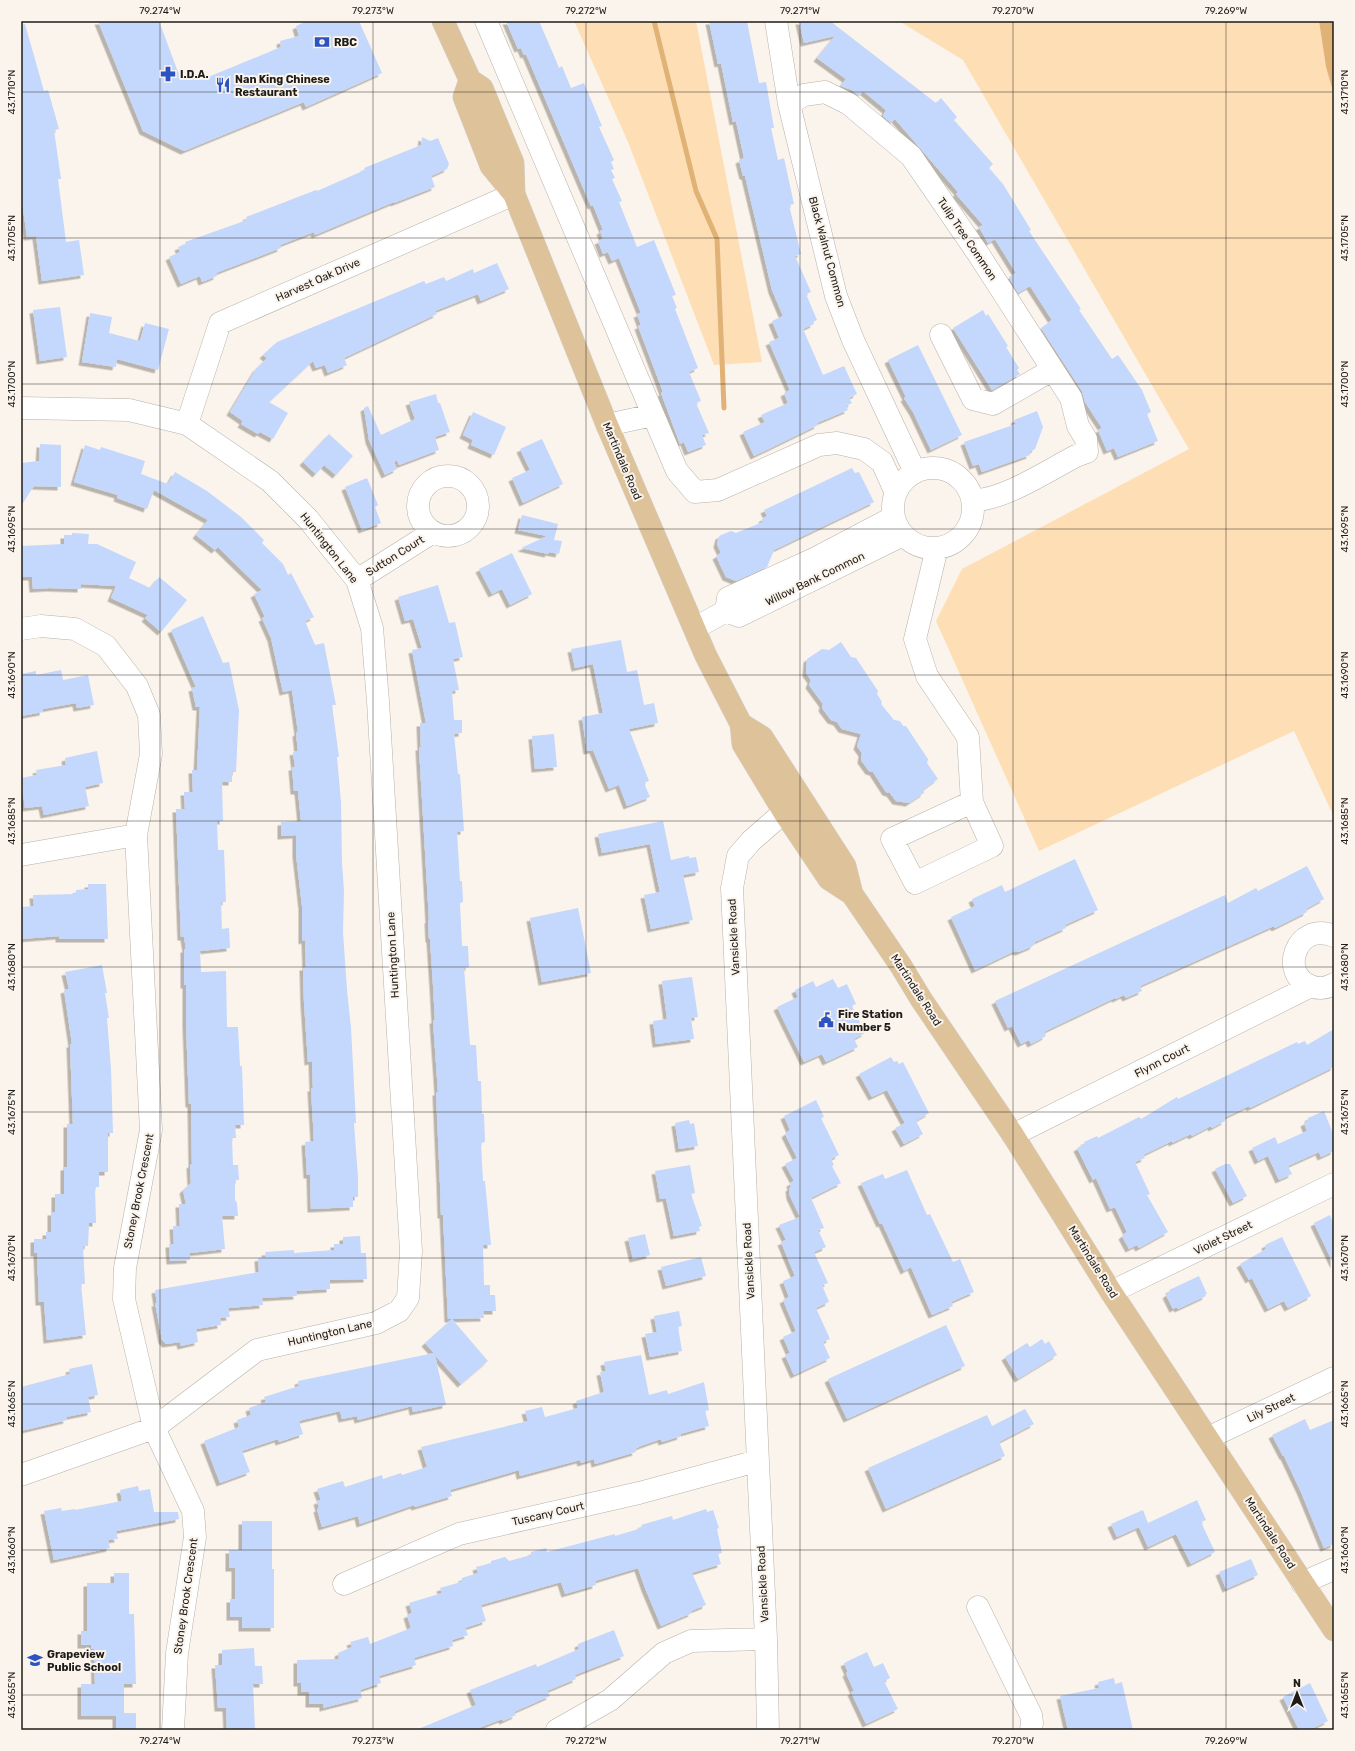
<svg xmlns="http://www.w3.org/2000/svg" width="1355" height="1751" font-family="Rubik,sans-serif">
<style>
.green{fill:#fedeb5}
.water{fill:#e0b275}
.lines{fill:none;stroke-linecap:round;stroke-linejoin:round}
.stream{stroke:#e0b275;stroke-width:5}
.building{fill:#c4d7fd;filter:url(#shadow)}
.minor-casing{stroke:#b7b1a9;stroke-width:23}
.major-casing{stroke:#d2d2d1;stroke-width:23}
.minor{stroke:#fff;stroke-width:22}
.major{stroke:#dec29a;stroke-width:22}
.ticks{fill:none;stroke:#1e1c19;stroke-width:1;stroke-opacity:0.45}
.labels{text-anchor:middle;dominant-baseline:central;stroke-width:4;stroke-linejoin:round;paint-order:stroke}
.poi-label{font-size:11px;font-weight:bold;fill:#1e1c19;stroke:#fbf4ec;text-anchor:start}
.street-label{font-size:11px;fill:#1e1c19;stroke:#fbf4ec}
.neatline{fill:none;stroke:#1e1c19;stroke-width:1.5}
.ticks-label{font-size:10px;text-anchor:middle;fill:#1e1c19}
</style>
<defs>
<filter id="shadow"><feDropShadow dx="-3.5" dy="3.5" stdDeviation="0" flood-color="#0004"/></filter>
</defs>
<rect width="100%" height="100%" fill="#fbf4ec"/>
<path class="green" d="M574 21H696L762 362 714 365 628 142Z
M899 21H1319L1326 67 1334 95V817L1294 731 1039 851 936 621 962 569 1189 449 963 60Z"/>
<path class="water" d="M1319 21H1334V95L1326 67Z"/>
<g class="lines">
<path class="stream" d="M654 21 696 191 717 239 724 408"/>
</g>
<path class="building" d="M98 21H159L178 72 201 80 281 47 280 41 299 36 296 26 307 21H359L382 73 306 107 304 102 184 151 143 131Z
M506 21H539L555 58 559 68 562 66 571 88 584 83 602 126 599 127 614 160 611 162 614 169 611 170 615 178 612 179 622 201 619 202 637 247 654 240 676 295 672 296 677 308 675 309 698 368 689 372 701 401 696 403 709 433 702 435 706 445 688 452 684 442 680 444 661 393 663 392 638 326 641 325 637 314 641 313 619 258 612 261 608 252 603 254 598 241 603 239 600 231 603 230 593 205 591 206 584 190 526 54 524 55 521 48 518 49Z
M709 21H747L759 83 766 82 774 128H771L778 160 784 158 794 204 789 205 801 254 795 256 811 292 806 294 817 320 813 322 814 324 803 329 823 375 844 366 857 394 849 398 852 403 846 406 848 410 817 423 818 425 754 456 743 432 765 422 761 415 788 403 784 393 790 390 769 342 779 338 772 321 783 316 772 290 745 176H743L739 160 744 158 736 121 733 122 721 63 718 64Z
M799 21H830L936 103 941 98 957 117 954 120 993 164 989 168 1003 184 1031 230 1029 231 1081 309 1079 310 1112 359 1118 355 1142 390 1151 412 1147 414 1158 441 1118 457 1114 448 1107 451 1098 430 1102 428 1085 402 1082 391 1041 328 1052 320 1030 286 1018 293 1009 277 1016 273 995 239 988 243 979 227 983 225 956 194 958 192 945 177 895 119 891 123 883 116 886 110 863 91 859 96 852 90 841 86 846 79 817 58 835 36 804 43Z
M25 24 44 91 48 90 59 129 54 130 61 179H58L66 242 79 240 84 275 42 281 36 236 27 237 21 194V25Z
M422 137 430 141 438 138 449 164 447 169 431 176 435 187 394 203V202L315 235 314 232 280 245 281 248 216 273 217 276 202 282 200 276 181 284 169 257 180 252 178 247 186 244 185 242 247 220 246 217 316 190 317 191 365 170 364 168 421 145Z
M497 263 509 289 481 301 478 294 435 311 437 314 344 358 347 365 328 373 325 365 316 368 313 361 269 402 288 413 273 439 260 432 258 434 241 424 243 421 230 412 256 369 267 358 263 355 277 342 424 281 426 284 444 277 446 281 473 269 474 273Z
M60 307 67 357 40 361 33 310Z
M983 310 986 316 988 314 1008 346 1006 347 1019 368 1017 370 1020 374 992 390 953 328Z
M90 313 112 317 109 333 140 341 145 323 169 329 158 370 117 359 116 367 82 362Z
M918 345 962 435 931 450 913 412 904 398 906 397 888 360Z
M436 394 438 403H440L450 432 435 437 439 450 399 465 397 460 394 462 397 469 385 475 369 440 364 408 368 406 381 435 415 419 409 402Z
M1037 411 1043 427 1035 449 1029 452 1030 455 982 472 979 464 973 466 964 442 1016 424 1014 420Z
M473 412 506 427 494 455 471 445 473 440 463 435Z
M329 434 353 456 336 475 324 465 316 474 303 462Z
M542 439 563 484 523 503 512 478 530 470 520 449Z
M40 444 61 445V487L34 486 21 506V463L39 461Z
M85 445 100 450 101 447 145 461 141 474 168 484 175 472 207 491 241 517 264 540 262 543 283 564 288 575 291 573 314 617 305 621 315 645 324 643 336 705H332L339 757H337L341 802 342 863 344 891 343 932 347 990 351 1028 356 1123H354L358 1178V1197H353V1207L311 1209 310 1175H307L305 1142 314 1141 311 1088H313L312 1061 308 1062 304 1002 303 967H306L305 940 302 941V906L296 854V835L281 836V822L301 821 298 791H294L292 767H295L293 752 298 751 296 733 298 732 292 690 283 692 271 638 262 618 265 617 254 594 262 590 218 547 215 550 196 535 208 520 154 490 147 509 117 498 118 495 74 482Z
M852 468 855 473 859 472 874 502 774 550 767 567 736 581 726 577 716 556 721 553 717 544 719 536 731 531 736 533 763 522 762 519 767 516 764 510Z
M367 478 378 505 375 507 381 523 362 530 345 487Z
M522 515 558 524 554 540 562 541 559 554 549 552 548 554 521 548 547 536 518 530Z
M72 533 89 534 88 544H97L136 562 129 578 150 588 159 577 187 600 161 632 145 618 148 615 111 598 116 586 81 584V589L50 588 33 589 32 577H21V546L64 544V535H72Z
M512 553 532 594 510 605 502 589 492 594 479 569Z
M438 585 449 623 455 622 463 657 453 659 459 690 452 691 454 720H462V733L454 734 458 774H460L464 831 457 832 460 881H462L463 902 460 903 462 946H468L469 967 464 968 470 1045H476L478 1081H481L482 1114H484L485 1142 481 1143 483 1181H485L491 1245H483L484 1285H490V1295H495L496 1311H483L484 1318 448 1319 443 1215H441L440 1183 436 1092H438L433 1020H435L433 985 430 939H429L428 920H429L419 747H421L420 723H426L412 650 422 648 413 619 405 621 398 597Z
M203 616 223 663 229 662 239 710 236 772H232V782H222L223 821H217L218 850H224L226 902H221L222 929 229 928 230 948 200 951 201 972 226 971 227 1027H238L240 1066H242L244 1125H235L236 1138H232L233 1165H238L239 1180H235V1200L237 1203 238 1216H222L225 1249 190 1253V1260L170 1261 169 1244H174L173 1226H180L179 1204H186L183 1190 191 1183 190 1165 192 1164 191 1104H189L186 1024V985H184V949H186L184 937H181L176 809H185L184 792H193L192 770H197L200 707H196L192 688 196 687 171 630Z
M621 640 627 672 637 670 644 705 654 703 658 723 629 729 649 781 644 783 650 797 627 806 619 785 609 789 593 750 587 751 582 717 603 713 593 664 575 668 571 649Z
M841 642 851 657 856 658 878 691 877 694 882 702 881 704 894 720 900 721 903 726H906L928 759 927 763 938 779 924 789V793L909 803 896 801 890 793 886 792 873 772 869 771 861 760 862 753 857 746 861 734 842 729 837 722 831 720 822 708 823 704 809 685 811 680 806 673 807 659 822 649 829 650Z
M61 670 63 680 88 675 94 705 77 708 76 703 43 709V712L21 716V674L36 671V675Z
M554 734 557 767 535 769 532 736Z
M97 751 103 783 85 787 89 806 44 815 42 806 25 808 21 778 37 775 36 770 66 765 65 758Z
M663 821 671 860 689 856V858L696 857 699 872 683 875 693 920 651 929 644 895 660 892 650 844 602 853 598 834Z
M1075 859 1098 910 1065 925 1066 928 1035 942 1033 946 1019 952 1015 951 975 970 951 917 975 906 972 899 1002 885 1005 892Z
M1307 866 1324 899 1306 909 1307 912 1275 928 1274 926 1140 986 1142 991 1126 998 1124 995 1116 999 1115 998 1052 1028 1044 1032 1046 1036 1031 1044 1029 1040 1021 1044 1012 1026 1008 1028 995 1001 1225 895 1228 903 1256 888 1258 891Z
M88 884H106L108 939H59V936L21 939V907L34 906 33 895 76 894V890L88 889Z
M578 908 591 973 542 982 530 918Z
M102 965 107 993H105L109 1018H107L111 1069 113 1133H108V1172H99V1187H95L96 1223H89L88 1246H83L85 1284H81L86 1335 47 1340 44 1302H39L37 1253H34V1239H46V1232H51V1212H55V1194H64V1167H67V1124H73L70 1044H72L64 990 69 989 65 972Z
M692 977 698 1017 691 1018 694 1039 656 1044 653 1021 667 1019 662 981Z
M833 979 838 988 847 984 856 1004 852 1006 865 1033 854 1039 858 1047 826 1062 822 1054 804 1062 777 1007 798 997 795 990 813 981 816 987Z
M1334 1029V1067L1250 1108 1249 1106 1224 1118 1225 1121 1212 1128 1211 1126 1192 1136 1191 1134 1172 1143V1141L1143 1155 1145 1158 1135 1162 1150 1194 1147 1195 1168 1232 1139 1248 1137 1245 1129 1249 1122 1236 1127 1232 1115 1207 1110 1209 1096 1178 1093 1180 1077 1148 1085 1144 1084 1142 1097 1136 1098 1138 1139 1117 1141 1119 1177 1097 1178 1099 1297 1042 1298 1044 1305 1041 1307 1045Z
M891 1057 894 1062 897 1061 899 1064 903 1062 929 1113 916 1121 923 1134 904 1144 895 1128 905 1123 887 1090 872 1097 859 1074Z
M816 1100 824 1117 821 1118 839 1155 831 1159 834 1165 832 1166 841 1183 811 1198 824 1228 818 1230 826 1247 814 1252 828 1283 822 1285 829 1302 816 1308 830 1339 823 1342 830 1358 794 1375 785 1355 790 1353 783 1337 796 1331 783 1300 789 1297 783 1281 795 1276 781 1242 786 1240 779 1225 800 1217 790 1196 789 1188 791 1187 790 1183 794 1181 785 1164 797 1158 785 1134 790 1130 784 1116Z
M1324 1111 1334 1136V1151L1321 1157 1319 1152 1288 1166 1292 1174 1279 1180 1268 1156 1258 1161 1252 1148 1275 1137 1278 1144 1307 1131 1304 1123 1308 1121V1118Z
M689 1120 690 1124 694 1123 698 1146 679 1149 675 1123Z
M1225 1164H1230L1247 1196 1233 1203 1215 1169Z
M690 1165 695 1193 691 1194 702 1226 699 1227 700 1231 674 1236 666 1198 660 1199 655 1171Z
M907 1170 927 1215 930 1214 953 1262 960 1259 974 1292 951 1302 953 1306 932 1315 911 1267 904 1271 882 1223 880 1224 861 1183 883 1174 885 1179Z
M1330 1215 1334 1225V1265L1314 1223Z
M645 1234 650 1255 633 1259 628 1238Z
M360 1236 361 1253H366L367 1279 330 1280V1289L296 1291 297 1296 262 1298 263 1305 228 1308 230 1317 220 1318 221 1325 196 1329 198 1342 181 1346 180 1342 166 1344 162 1340 155 1303H157L155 1290 259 1272 258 1258 266 1257 265 1252 294 1250V1253L334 1250V1244H343V1237Z
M1282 1237 1311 1296 1288 1308 1284 1301 1268 1309 1252 1278 1249 1280 1240 1264 1266 1249 1265 1245Z
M701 1257 706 1276 666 1286 661 1267Z
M1199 1276 1207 1294H1205L1206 1296 1178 1309 1177 1307 1173 1309 1166 1295 1170 1292 1169 1290Z
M679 1311 682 1326 678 1327 682 1351 650 1357 645 1334 657 1332 654 1316Z
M452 1319 488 1361 461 1384 435 1355 446 1405 413 1412 412 1406 358 1420 357 1416 342 1419 340 1411 299 1421 303 1434 279 1442 278 1439 242 1451 250 1472 220 1483 204 1441 239 1427 237 1420 251 1415 249 1408 266 1402 264 1397 299 1386 298 1381 434 1353 425 1343Z
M946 1325 965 1366 847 1419 828 1379Z
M1042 1339 1045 1344 1049 1341 1057 1355 1018 1379 1005 1357 1027 1343 1030 1347Z
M641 1355 649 1395 667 1390 668 1394 704 1382 709 1410 705 1411 709 1426 680 1434 681 1436 662 1442 661 1439 641 1446 635 1449 636 1452 595 1464 594 1459 581 1463 580 1460 520 1476 519 1470 450 1490 452 1496 415 1507 414 1505 360 1524 358 1516 322 1527 317 1509 319 1508 317 1501 321 1500 317 1489 343 1481 345 1487 382 1475 383 1479 401 1473 402 1475 427 1467 421 1447 528 1421 525 1411 542 1407 545 1417 578 1408 576 1401 604 1392 600 1372 606 1371 604 1362Z
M92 1364 98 1395 88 1397 91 1412 66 1417 67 1420 21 1431V1387L70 1374 69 1369Z
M1025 1409 1034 1424 999 1442 1005 1456 886 1509 868 1468 987 1415 992 1426Z
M1305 1419 1310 1430 1334 1420V1544L1324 1548 1301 1492 1284 1456H1283L1272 1435Z
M138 1486 139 1491 150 1489 154 1512H178L179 1519 116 1531 118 1539 108 1540 110 1548 54 1560 44 1511 61 1508 62 1511 75 1509V1510L122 1501 120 1490Z
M1197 1500 1206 1520 1201 1522 1215 1552 1191 1564 1176 1534 1148 1547 1139 1527 1117 1537 1111 1524 1143 1510 1148 1523Z
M706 1509 707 1512 713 1510 719 1528 717 1529 722 1553 718 1554 721 1564 692 1573 706 1605 691 1611 692 1613 661 1626 645 1588 638 1568 595 1581 596 1585 565 1594 561 1582 481 1605 486 1621 465 1628 468 1635 452 1640 453 1646 414 1658 416 1665 379 1676 381 1683 360 1690 362 1698 323 1708V1704H309V1692H301V1683H297V1660L339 1659 338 1653 352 1647 350 1642 368 1637 370 1644 411 1628 407 1615 412 1613 409 1603 442 1593 440 1588 461 1582 462 1578 478 1573 476 1567 491 1563V1561L505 1557 509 1561 531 1555V1552L546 1548 547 1552 615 1534V1536L642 1528 641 1525 672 1516 673 1520Z
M242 1521H272V1569H274V1628H242V1617H230V1599H235V1568H229V1550H242Z
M1251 1559 1258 1575 1226 1589 1219 1572Z
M114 1573H129V1614H134L136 1684H124V1713H136V1730H116V1716H81V1684H95L94 1649H91V1645H81V1631H87V1583H114Z
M614 1630 624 1656 575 1675 576 1679 547 1691 550 1696 514 1712 516 1715 503 1721 502 1719 474 1730H416L476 1705 470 1690 536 1664 537 1667 579 1649 578 1644Z
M254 1648 255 1666H262L263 1684H253L255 1730H227L226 1708H218L215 1665H222V1650Z
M867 1652 874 1667 883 1663 890 1678 884 1681 898 1709 866 1724 851 1692 854 1691 846 1673 848 1672 844 1663Z
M1114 1678 1115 1684 1122 1682 1133 1730H1068L1060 1696 1099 1688 1098 1682Z
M1310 1683 1328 1721 1309 1730H1299L1283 1697Z"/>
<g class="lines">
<g class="minor-casing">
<path id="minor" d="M486 21 677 471 695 492 718 490 819 445 837 443 864 449 882 462 896 493
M776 21 789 104 836 296 853 340 915 472
M789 104 804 95 825 92 849 104 911 156 979 255 1071 398 1078 426 1086 439 1087 452 1076 456C1049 470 1002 501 973 500
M941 335 973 399 993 404 1052 370
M21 408 129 410 187 424 270 481 308 519 357 580 372 628 378 701 411 1251 408 1298 399 1311 376 1323 257 1350 154 1428 21 1475
M187 424 220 323 514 194
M607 425 653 415
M893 508a40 40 0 1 1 80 0a40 40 0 1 1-80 0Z
M418 506a30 30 0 1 1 60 0a30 30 0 1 1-60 0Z
M937 548 915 639 927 676 968 737 972 802 992 846 915 883 892 839 972 802
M357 580 433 532
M726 611 739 616 903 535
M695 628 726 611 728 598 816 558 894 517
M21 629 41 626 75 629 106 646 137 686 149 715 151 754 136 835 151 1130 125 1268 124 1299 154 1428 193 1511 195 1537 177 1653 173 1730
M21 855 136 835
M1334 936C1296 920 1277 976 1313 987 1320 989 1327 988 1334 984
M1013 1135 1311 986
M1111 1292 1334 1184
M1208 1438 1334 1378
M1302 1583 1334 1569
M344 1584 459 1534 639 1493 757 1461
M978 1607 1031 1715 1032 1723 1031 1730
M557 1730 610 1700 664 1653 691 1641 766 1639
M768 1730 766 1639 732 888 738 856 751 841 784 812"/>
</g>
<g class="major-casing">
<path id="major" d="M443 21 470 80 482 88 513 163 514 194
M470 80 464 97 491 166 514 194 607 425 706 656 741 724 743 744 784 812 829 879 852 894
M741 724 762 737 845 866 852 894 901 966 921 999 1013 1135 1111 1292 1334 1630"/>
</g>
<use href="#minor" class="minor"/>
<use href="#major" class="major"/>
</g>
<path class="ticks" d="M160 21V1730M373 21V1730M586 21V1730M800 21V1730M1013 21V1730M1226 21V1730M21 92H1334M21 238H1334M21 384H1334M21 529H1334M21 675H1334M21 821H1334M21 967H1334M21 1112H1334M21 1258H1334M21 1404H1334M21 1550H1334M21 1695H1334"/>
<defs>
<g id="bank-bare" transform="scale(1.2)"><path d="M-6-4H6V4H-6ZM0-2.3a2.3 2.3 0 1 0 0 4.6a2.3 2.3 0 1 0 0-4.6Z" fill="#2b53c3" stroke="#fbf4ec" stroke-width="2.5" paint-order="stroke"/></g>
<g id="pharmacy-bare" transform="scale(1.2)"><path d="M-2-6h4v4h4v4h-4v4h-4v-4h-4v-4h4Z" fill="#2b53c3" stroke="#fbf4ec" stroke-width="2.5" paint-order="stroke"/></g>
<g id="restaurant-bare" transform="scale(1.2)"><path d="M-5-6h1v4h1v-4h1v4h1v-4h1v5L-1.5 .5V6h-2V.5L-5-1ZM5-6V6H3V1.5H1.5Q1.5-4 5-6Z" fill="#2b53c3" stroke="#fbf4ec" stroke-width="2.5" paint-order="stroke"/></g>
<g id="civic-bare" transform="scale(1.2)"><path d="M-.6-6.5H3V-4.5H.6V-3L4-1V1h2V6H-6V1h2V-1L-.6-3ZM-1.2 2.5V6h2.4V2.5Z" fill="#2b53c3" stroke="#fbf4ec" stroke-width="2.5" paint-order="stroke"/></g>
<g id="school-bare" transform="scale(1.2)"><path d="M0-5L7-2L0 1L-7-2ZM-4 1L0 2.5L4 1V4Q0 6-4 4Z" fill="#2b53c3" stroke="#fbf4ec" stroke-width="2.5" paint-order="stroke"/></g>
</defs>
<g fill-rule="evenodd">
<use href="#bank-bare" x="322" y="42"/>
<use href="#pharmacy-bare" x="168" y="74"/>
<use href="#restaurant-bare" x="223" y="85"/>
<use href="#civic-bare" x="826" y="1020"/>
<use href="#school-bare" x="35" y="1660"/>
</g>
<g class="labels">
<g class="poi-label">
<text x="334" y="42">RBC</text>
<text x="180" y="74">I.D.A.</text>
<text x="235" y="79">Nan King Chinese<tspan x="235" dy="13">Restaurant</tspan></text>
<text x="838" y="1014">Fire Station<tspan x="838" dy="13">Number 5</tspan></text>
<text x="47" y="1654">Grapeview<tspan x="47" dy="13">Public School</tspan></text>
</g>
<g class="street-label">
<text transform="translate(967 239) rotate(56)">Tulip Tree Common</text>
<text transform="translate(827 252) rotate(75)">Black Walnut Common</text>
<text transform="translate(318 280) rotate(-24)">Harvest Oak Drive</text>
<text transform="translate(622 461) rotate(67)">Martindale Road</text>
<text transform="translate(329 548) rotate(52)">Huntington Lane</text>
<text transform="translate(395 556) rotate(-32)">Sutton Court</text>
<text transform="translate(815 579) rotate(-26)">Willow Bank Common</text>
<text transform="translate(734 937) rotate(-93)">Vansickle Road</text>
<text transform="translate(393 955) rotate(-93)">Huntington Lane</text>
<text transform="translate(916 990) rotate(57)">Martindale Road</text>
<text transform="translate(1162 1061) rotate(-27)">Flynn Court</text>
<text transform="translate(139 1191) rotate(-79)">Stoney Brook Crescent</text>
<text transform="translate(1223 1238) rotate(-26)">Violet Street</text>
<text transform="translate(749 1261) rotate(-93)">Vansickle Road</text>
<text transform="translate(1093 1262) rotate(58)">Martindale Road</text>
<text transform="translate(330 1333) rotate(-13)">Huntington Lane</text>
<text transform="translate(1271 1408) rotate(-26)">Lily Street</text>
<text transform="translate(548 1514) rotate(-13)">Tuscany Court</text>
<text transform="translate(1270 1533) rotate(57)">Martindale Road</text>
<text transform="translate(763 1584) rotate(-93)">Vansickle Road</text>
<text transform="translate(186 1596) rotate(-82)">Stoney Brook Crescent</text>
</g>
</g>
<rect width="1355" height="1751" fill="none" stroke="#fbf4ec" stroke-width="44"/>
<g transform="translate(1297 1693)" stroke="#fbf4ec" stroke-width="3" paint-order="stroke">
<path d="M0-3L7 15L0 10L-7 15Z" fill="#1e1c19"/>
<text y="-6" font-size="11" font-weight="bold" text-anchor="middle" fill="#1e1c19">N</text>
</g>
<rect x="22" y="22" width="1311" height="1707" class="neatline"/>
<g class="ticks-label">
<text x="160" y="14">79.274°W</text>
<text x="373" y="14">79.273°W</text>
<text x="586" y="14">79.272°W</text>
<text x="800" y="14">79.271°W</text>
<text x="1013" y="14">79.270°W</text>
<text x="1226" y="14">79.269°W</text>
<text transform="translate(11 92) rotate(-90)" y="4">43.1710°N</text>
<text transform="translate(1344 92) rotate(-90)" y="4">43.1710°N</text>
<text transform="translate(11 238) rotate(-90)" y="4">43.1705°N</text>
<text transform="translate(1344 238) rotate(-90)" y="4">43.1705°N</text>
<text transform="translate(11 384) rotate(-90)" y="4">43.1700°N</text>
<text transform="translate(1344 384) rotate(-90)" y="4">43.1700°N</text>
<text transform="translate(11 529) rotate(-90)" y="4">43.1695°N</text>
<text transform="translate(1344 529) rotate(-90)" y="4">43.1695°N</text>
<text transform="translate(11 675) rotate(-90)" y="4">43.1690°N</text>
<text transform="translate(1344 675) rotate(-90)" y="4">43.1690°N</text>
<text transform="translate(11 821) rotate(-90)" y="4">43.1685°N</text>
<text transform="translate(1344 821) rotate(-90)" y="4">43.1685°N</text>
<text transform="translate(11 967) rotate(-90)" y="4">43.1680°N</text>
<text transform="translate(1344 967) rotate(-90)" y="4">43.1680°N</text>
<text transform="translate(11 1112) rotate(-90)" y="4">43.1675°N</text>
<text transform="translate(1344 1112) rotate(-90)" y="4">43.1675°N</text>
<text transform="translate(11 1258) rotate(-90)" y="4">43.1670°N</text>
<text transform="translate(1344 1258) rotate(-90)" y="4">43.1670°N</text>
<text transform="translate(11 1404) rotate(-90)" y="4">43.1665°N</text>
<text transform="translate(1344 1404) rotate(-90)" y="4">43.1665°N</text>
<text transform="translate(11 1550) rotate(-90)" y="4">43.1660°N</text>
<text transform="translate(1344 1550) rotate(-90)" y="4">43.1660°N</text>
<text transform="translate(11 1695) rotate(-90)" y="4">43.1655°N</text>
<text transform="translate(1344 1695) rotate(-90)" y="4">43.1655°N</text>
<text x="160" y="1744">79.274°W</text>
<text x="373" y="1744">79.273°W</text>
<text x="586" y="1744">79.272°W</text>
<text x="800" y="1744">79.271°W</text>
<text x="1013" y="1744">79.270°W</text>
<text x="1226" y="1744">79.269°W</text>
</g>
</svg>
